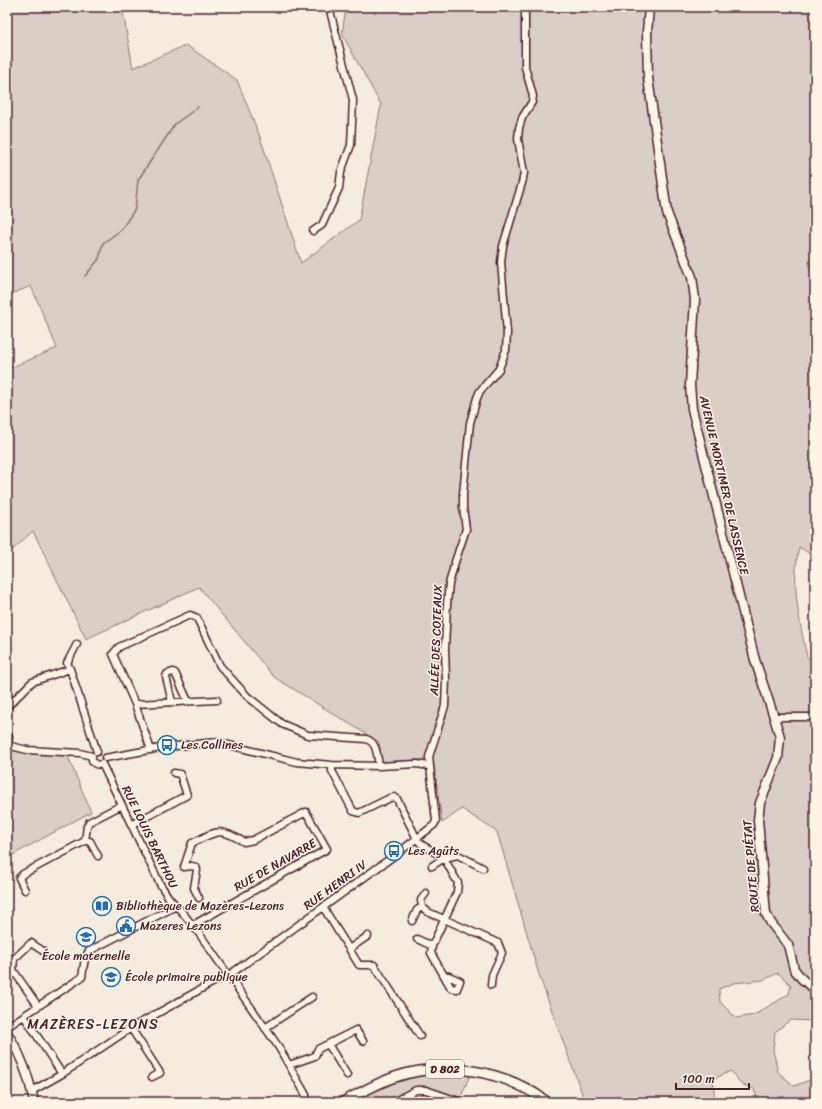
<svg xmlns="http://www.w3.org/2000/svg" width="822" height="1109" font-family="Sriracha,sans-serif">
<style>
.green{fill:#dbcec4;stroke:#927678;fill-rule:evenodd}
.lines{fill:none;stroke-linecap:round;stroke-linejoin:round}
.stream{stroke:#8c6e70;stroke-width:1.5}
.street-casing{stroke:#4a1f2b;stroke-width:9}
.secondary-casing{stroke:#4a1f2b;stroke-width:11}
.primary-casing{stroke:#4a1f2b;stroke-width:12}
.street{stroke:#fcf5e5;stroke-width:6}
.secondary{stroke:#fcf5e5;stroke-width:8}
.primary{stroke:#fcf5e5;stroke-width:9}
.labels{text-anchor:middle;dominant-baseline:central;stroke-width:3;stroke-linejoin:round;paint-order:stroke}
.shield{fill:#fcf5e5;stroke:#7f5f63;stroke-width:1}
.shield-label{font-size:11px;font-weight:bold;fill:#4a1f2b}
.street-label{font-size:12px;fill:#4a1f2b;stroke:#fcf5e5}
.poi-label{font-size:12px;fill:#4a1f2b;stroke:#fcf5e5;text-anchor:start}
.quarter-label{font-size:14px;letter-spacing:1px;fill:#4a1f2b;stroke:#fcf5e5}
</style>
<rect width="100%" height="100%" fill="#f5ecde"/>
<filter id="ink" filterUnits="userSpaceOnUse"><feTurbulence type="fractalNoise" baseFrequency=".025" numOctaves="2"/><feDisplacementMap in="SourceGraphic" scale="8" xChannelSelector="R" yChannelSelector="G"/><feConvolveMatrix kernelMatrix="1 2 1 2 8 2 1 2 1" color-interpolation-filters="sRGB"/></filter>
<g filter="url(#ink)">
<path class="green" d="M7 7H122L133 68 186 45 237 80 260 137 301 263 359 220 381 105 342 34 346 7H815V557L799 547C791 585 799 619 807 657L815 663V1021L790 1020 775 1032 773 1050 778 1072 794 1086 815 1078V1102H758L754 1089 741 1084 731 1071 713 1079 715 1102H585L540 978 497 832 462 809 442 823 433 759 382 762 379 742 274 677 199 587 86 639 33 531 7 555V362L10 368 57 348 31 286 7 296ZM778 973 791 985 789 994 754 1015 736 1018 720 1002 719 989 734 983 763 980Z
M7 748 19 752 67 754 91 812 7 858Z
M443 1073 470 1075 460 1099 436 1090 419 1088 410 1090 389 1102H353C381 1085 410 1076 443 1073Z"/>
<g class="lines">
<path class="stream" d="M85 276 99 259 103 243 121 230 135 209 138 180 175 124 198 107"/>
<g class="street-casing">
<path id="street" d="M313 231 322 225 339 188 341 172 351 145 353 100 329 7
M70 669 67 663 77 644
M172 702 166 677 167 674 173 672 175 673 188 701
M135 704 217 700
M7 707 32 682 70 669 97 752
M774 717H815
M7 733 9 737 7 745
M7 745 27 750 80 753 92 756
M151 750 135 704 113 654 119 647 190 615 197 618 220 666 247 696 282 724 308 735 366 739C377 742 377 755 379 766
M92 756C91 763 96 766 102 764
M105 758 166 747 217 742 297 762 332 765 379 766 417 764 429 766
M102 764 160 884 169 898 182 912 198 932 278 1046 306 1095 307 1102
M332 765V771L353 811 359 813 390 798 394 797 397 799 417 839 421 844 444 858 458 883 457 892 432 946 431 953 451 988 457 989 460 981 449 976 443 975
M131 825 187 795 180 774 174 773
M85 841H90L98 856
M432 866 444 858 458 855 483 868
M25 890 19 878 23 874 85 841 87 826 89 822 122 805
M426 893 421 900 422 907 428 912 498 943 502 953 492 975 491 985
M323 907 359 965H374L420 1036
M412 921 417 910 422 907
M193 925 327 849 306 812 253 840 244 842C219 827 217 831 192 843L184 867 192 866 196 867 197 870 194 888 199 898
M417 939 432 946
M349 949 368 936
M38 1006 13 970 14 959 31 943 43 951
M24 1016 62 1074
M7 1027 82 977 85 958 89 951 176 906
M131 1028 160 1073 152 1077
M265 1028 312 997
M328 1044 347 1075
M289 1065 315 1056 318 1049 356 1030 363 1041
M32 1091 62 1074 131 1028 212 983 228 976 402 850 434 825 436 821 429 757 445 706 446 679 445 649 447 604 449 584 455 562 466 529 463 507V494L470 423 477 398 480 391 499 369 506 350 507 333 501 262 503 246 522 183 524 173 518 139 519 128 522 118 532 102 533 96 525 67V7
M393 1102 416 1090H426L461 1102"/>
</g>
<g class="secondary-casing">
<path id="secondary" d="M649 7 647 33 648 78 667 213 692 277 695 299 690 385 692 409 755 660 774 717 780 737 778 758 760 803 758 820 766 914 771 923 788 945 794 969 802 979 815 990
M7 1033C21 1054 29 1077 34 1102
M811 1102 815 1099"/>
</g>
<g class="primary-casing">
<path id="primary" d="M343 1102C360 1093 377 1083 395 1077 445 1060 505 1070 547 1102"/>
</g>
<use href="#street" class="street"/>
<use href="#secondary" class="secondary"/>
<use href="#primary" class="primary"/>
</g>
</g>
<defs>
<g id="bus-ring" transform="scale(1)"><circle r="9.5" fill="#fcf5e5" stroke="#1f6fb2" stroke-width="1.5"/><path d="M-5-6H5V4H4V6H2V4H-2V6H-4V4H-5ZM-3.5-4V0h7V-4ZM-3.5 1.2v1.5H-2V1.2ZM2 1.2v1.5H3.5V1.2Z" fill="#1f6fb2"/></g>
<g id="library-ring" transform="scale(1)"><circle r="9.5" fill="#fcf5e5" stroke="#1f6fb2" stroke-width="1.5"/><path d="M-6-4Q-3-5.5-.7-3.5V5Q-3 3-6 4ZM6-4Q3-5.5 .7-3.5V5Q3 3 6 4Z" fill="#1f6fb2"/></g>
<g id="civic-ring" transform="scale(1)"><circle r="9.5" fill="#fcf5e5" stroke="#1f6fb2" stroke-width="1.5"/><path d="M-.6-6.5H3V-4.5H.6V-3L4-1V1h2V6H-6V1h2V-1L-.6-3ZM-1.2 2.5V6h2.4V2.5Z" fill="#1f6fb2"/></g>
<g id="school-ring" transform="scale(1)"><circle r="9.5" fill="#fcf5e5" stroke="#1f6fb2" stroke-width="1.5"/><path d="M0-5L7-2L0 1L-7-2ZM-4 1L0 2.5L4 1V4Q0 6-4 4Z" fill="#1f6fb2"/></g>
</defs>
<g fill-rule="evenodd">
<use href="#bus-ring" x="167" y="745"/>
<use href="#bus-ring" x="394" y="851"/>
<use href="#library-ring" x="102" y="906"/>
<use href="#civic-ring" x="126" y="926"/>
<use href="#school-ring" x="86" y="937"/>
<use href="#school-ring" x="111" y="977"/>
</g>
<g class="labels">
<rect class="shield" x="426" y="1060" width="38" height="18" rx="3"/>
<g class="shield-label">
<text x="445" y="1069">D 802</text>
</g>
<g class="street-label">
<text transform="translate(724 485) rotate(77)">AVENUE MORTIMER DE LASSENCE</text>
<text transform="translate(436 640) rotate(-88)">ALLÉE DES COTEAUX</text>
<text transform="translate(150 837) rotate(64)">RUE LOUIS BARTHOU</text>
<text transform="translate(275 865) rotate(-30)">RUE DE NAVARRE</text>
<text transform="translate(751 866) rotate(-95)">ROUTE DE PIÉTAT</text>
<text transform="translate(335 885) rotate(-36)">RUE HENRI IV</text>
</g>
<g class="poi-label">
<text x="181" y="745">Les Collines</text>
<text x="408" y="851">Les Agûts</text>
<text x="116" y="906">Bibliothèque de Mazères-Lezons</text>
<text x="140" y="926">Mazeres Lezons</text>
<text x="86" y="956" text-anchor="middle">École maternelle</text>
<text x="125" y="977">École primaire publique</text>
</g>
<g class="quarter-label">
<text x="93" y="1024">MAZÈRES-LEZONS</text>
</g>
</g>
<rect width="822" height="1109" fill="none" stroke="#fcf5e5" stroke-width="24"/>
<rect x="12" y="12" width="798" height="1085" fill="none" stroke="#4a1f2b" stroke-width="1.5" filter="url(#ink)"/>
<path d="M676 1083v6h73v-6" fill="none" stroke="#4a1f2b" stroke-width="2"/>
<text x="682" y="1083" font-size="12" fill="#4a1f2b" stroke="#fcf5e5" stroke-width="3" paint-order="stroke">100 m</text>
</svg>
